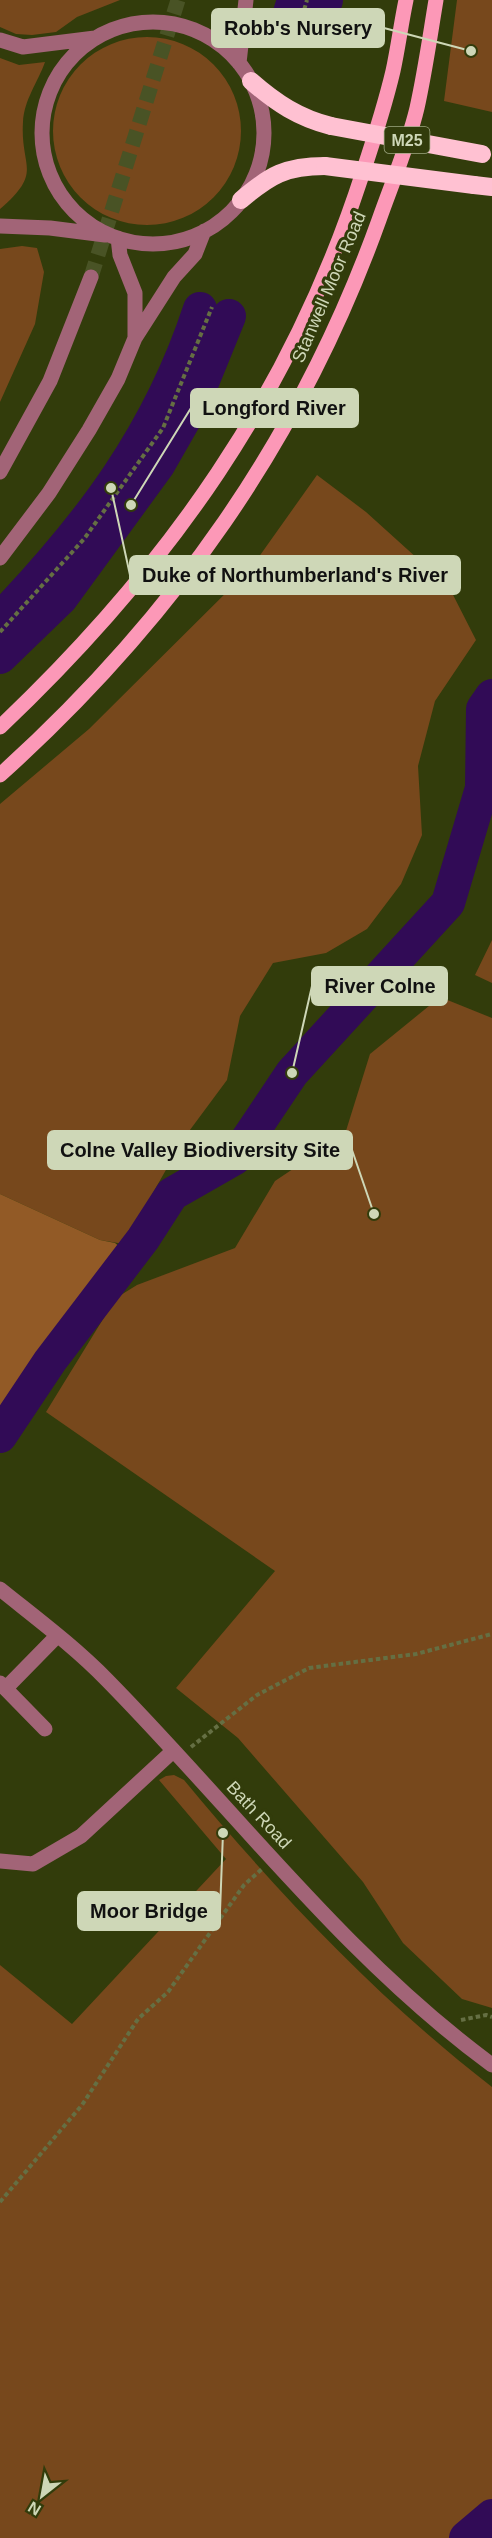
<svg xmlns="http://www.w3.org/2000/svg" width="492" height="2538" font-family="Arial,sans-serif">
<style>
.green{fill:#77481c}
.forest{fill:#925a26}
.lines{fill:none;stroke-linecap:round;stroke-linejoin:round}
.river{stroke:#310b56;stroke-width:34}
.minor-tunnel{stroke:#495325;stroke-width:15;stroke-dasharray:15 8;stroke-linecap:butt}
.path{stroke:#656f43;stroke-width:4;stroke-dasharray:4.5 3;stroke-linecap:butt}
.minor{stroke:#a26477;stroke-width:15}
.major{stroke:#fc98b7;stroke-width:15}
.highway{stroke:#ffc1d2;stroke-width:18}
.highway-bridge{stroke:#ffc1d2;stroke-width:18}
.labels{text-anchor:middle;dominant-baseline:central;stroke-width:6;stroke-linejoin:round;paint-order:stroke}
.shield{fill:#323c0b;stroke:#9fa883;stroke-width:1.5}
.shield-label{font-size:16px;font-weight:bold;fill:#ced7b7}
.street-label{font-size:18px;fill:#ced7b7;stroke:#323c0b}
.leader{fill:none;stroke:#ced7b7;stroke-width:2}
.callout-dot{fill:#ced7b7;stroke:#323c0b;stroke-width:2}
.callout{fill:#ced7b7;stroke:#ced7b7;stroke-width:2}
.callout-label{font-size:20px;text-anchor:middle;font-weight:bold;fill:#111}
</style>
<rect width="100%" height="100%" fill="#323c0b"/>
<path class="green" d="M0 0H120L77 17 56 32 32 35 16 34 0 27Z
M457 0H492V112L444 101Z
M53 131a94 94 0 1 1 188 0a94 94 0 1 1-188 0Z
M0 58 19 65 45 62C38 82 24 100 23 122 20 168 44 171 0 209Z
M22 246 37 248 44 272 35 324 0 402V249Z
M317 475 366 512 449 587 476 640 435 701 418 766 422 835 401 884 367 929 326 953 273 963 240 1016 227 1080 184 1138 124 1244 100 1240 0 1194V804L89 729 251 568Z
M492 940V983L475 975Z
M440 997 492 1018V2008L462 1999 403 1943 363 1882 238 1738 176 1688 275 1571 46 1412 116 1298 137 1285 235 1248 275 1181 345 1134 370 1054Z
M174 1775 184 1780C277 1892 377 1998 492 2087V2538H0V1965L72 2024 226 1859 159 1780 166 1776Z"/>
<path class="forest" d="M0 1194 100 1240 115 1243 122 1249 39 1353 0 1414Z"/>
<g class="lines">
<path class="river" d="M289 16 294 0
M318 24 326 0
M0 619C90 525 159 434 200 309
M0 657 61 598 158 465 194 402 229 316
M0 1436 50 1361 143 1239 172 1194 235 1158 292 1073 448 903 482 788 483 709 492 696
M466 2538 492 2516"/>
<path class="minor-tunnel" d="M91 277 178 0"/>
<path class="path" d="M300 24 307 0
M0 632 84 539 163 428 212 307
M191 1747 257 1695 309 1668 416 1654 492 1634
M461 2020 486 2015 492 2017
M0 2202 82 2105 138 2019 168 1992 244 1885 262 1869"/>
<path class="minor" d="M42 133a111 111 0 1 1 222 0a111 111 0 1 1-222 0Z
M0 40 23 47 95 38
M239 63 246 0
M0 226 50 228 105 235
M118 238 120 255 135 293V338
M0 472 50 381 91 277
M0 558 49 493 89 430 118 379 135 338 174 277 195 254 204 231
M0 1589C36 1618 75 1647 107 1680 235 1810 345 1957 492 2065
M0 1683 45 1729
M6 1688 57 1636
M0 1861 33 1864 81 1836 173 1751"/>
<path class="major" d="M0 727C168 568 292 393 363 172 374 139 385 105 393 71 398 48 401 24 406 0
M0 775C173 619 300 440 379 220 392 183 408 146 417 108 425 72 430 36 436 0"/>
<path class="highway" d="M251 81C276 103 299 118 331 126
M474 185 492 187
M241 200C270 175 286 166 325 166"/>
<path class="highway-bridge" d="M331 126 482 154
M325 166 474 185"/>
</g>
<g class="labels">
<rect class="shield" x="384.5" y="127" width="45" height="26" rx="4.5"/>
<g class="shield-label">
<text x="407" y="140">M25</text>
</g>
<g class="street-label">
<text transform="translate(329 287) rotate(-67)">Stanwell Moor Road</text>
<text transform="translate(259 1815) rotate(47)">Bath Road</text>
</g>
</g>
<path class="leader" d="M471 51L384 28M131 505L191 408M111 488L130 575M292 1073L312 986M374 1214L352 1150M223 1833L220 1911"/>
<g class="callout-dot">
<circle cx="471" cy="51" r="6"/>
<circle cx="131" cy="505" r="6"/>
<circle cx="111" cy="488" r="6"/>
<circle cx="292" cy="1073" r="6"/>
<circle cx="374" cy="1214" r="6"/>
<circle cx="223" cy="1833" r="6"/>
</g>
<g class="callout">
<rect x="212" y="9" width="172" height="38" rx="6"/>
<rect x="191" y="389" width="167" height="38" rx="6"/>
<rect x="130" y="556" width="330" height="38" rx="6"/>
<rect x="312" y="967" width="135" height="38" rx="6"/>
<rect x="48" y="1131" width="304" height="38" rx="6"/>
<rect x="78" y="1892" width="142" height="38" rx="6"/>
</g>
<g class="callout-label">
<text x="298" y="35">Robb's Nursery</text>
<text x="274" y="415">Longford River</text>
<text x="295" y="582">Duke of Northumberland's River</text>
<text x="380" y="993">River Colne</text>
<text x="200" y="1157">Colne Valley Biodiversity Site</text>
<text x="149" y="1918">Moor Bridge</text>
</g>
<g transform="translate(42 2496) rotate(211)" stroke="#323c0b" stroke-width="4.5" paint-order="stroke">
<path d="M0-4.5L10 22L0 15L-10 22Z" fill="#ced7b7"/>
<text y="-9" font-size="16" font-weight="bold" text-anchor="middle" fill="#ced7b7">N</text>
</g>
</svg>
